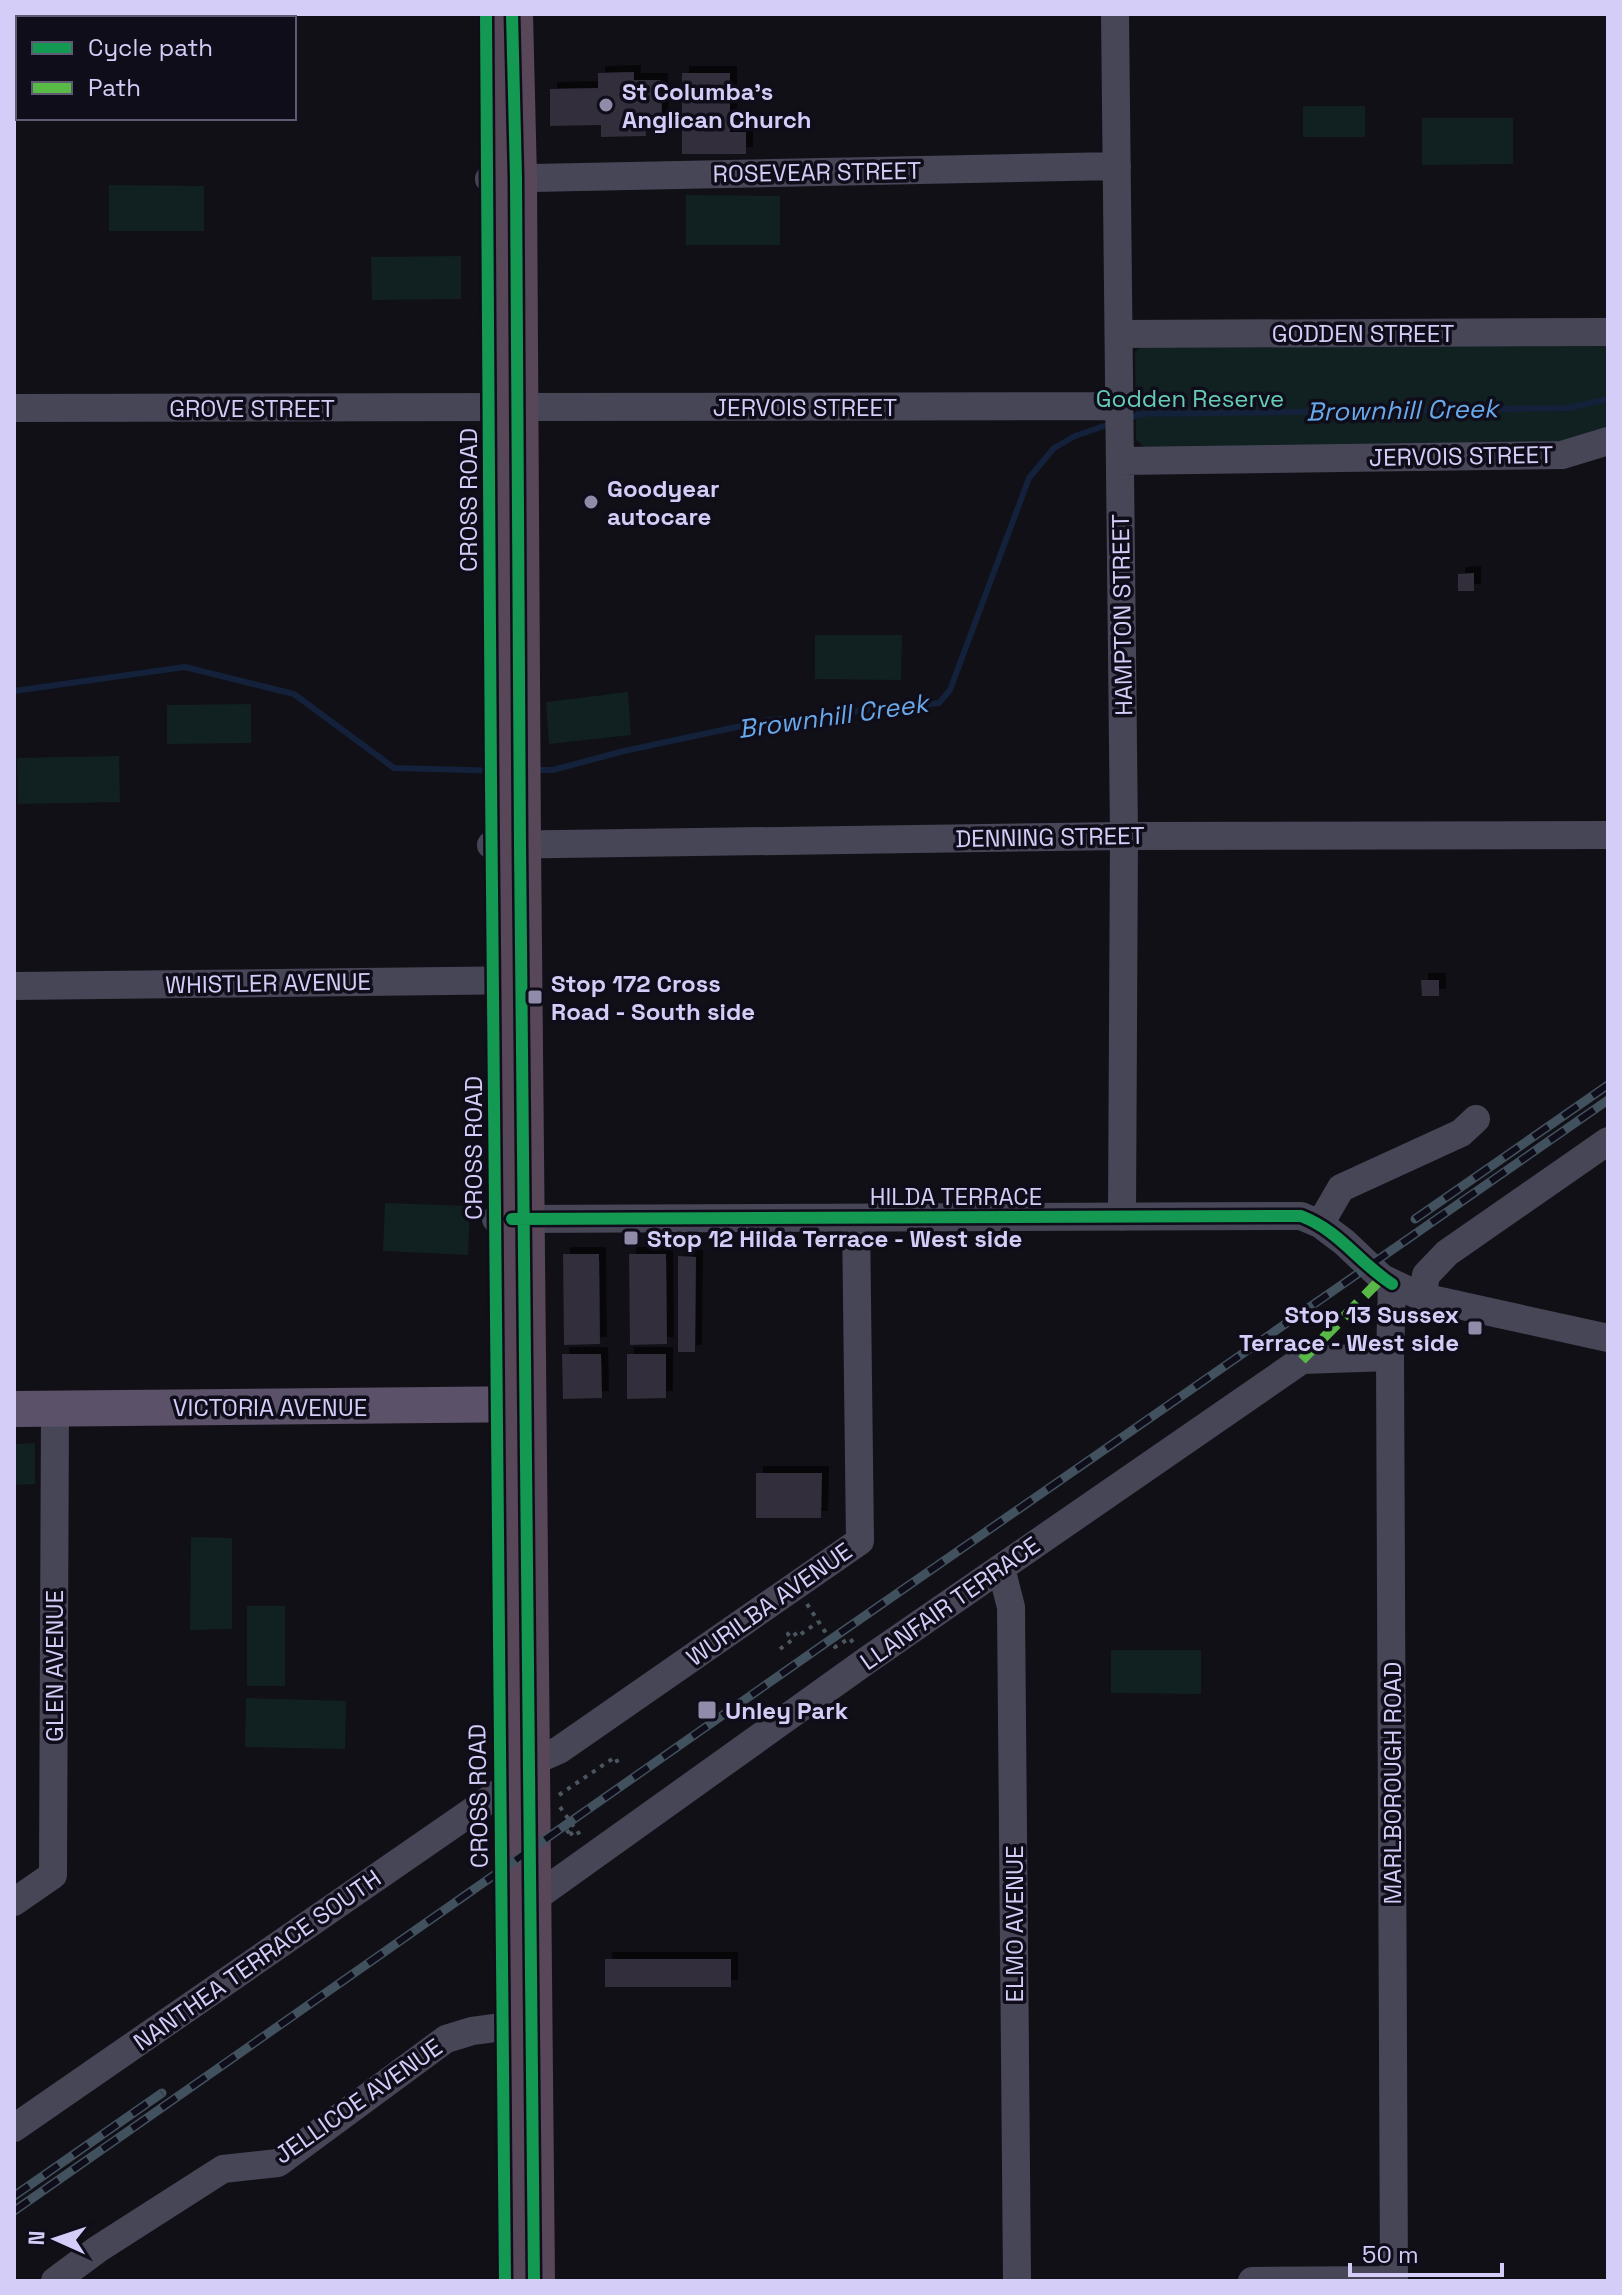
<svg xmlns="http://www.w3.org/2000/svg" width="1622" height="2295" font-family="'Space Grotesk',sans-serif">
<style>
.green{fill:#112021}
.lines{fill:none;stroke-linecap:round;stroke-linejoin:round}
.stream{stroke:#13213a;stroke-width:6}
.building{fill:#302e3a;filter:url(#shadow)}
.path{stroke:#4c5660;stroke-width:4;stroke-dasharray:4 6;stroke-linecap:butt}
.minor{stroke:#474657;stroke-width:28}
.major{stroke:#5b5168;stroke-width:36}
.highway{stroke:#574758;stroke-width:42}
.rail-casing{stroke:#42515e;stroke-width:9}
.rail{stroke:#100d1a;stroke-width:6;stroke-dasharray:18;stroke-linecap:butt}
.quiet{stroke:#58b947;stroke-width:10;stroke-dasharray:20 10;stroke-linecap:butt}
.cycleway-casing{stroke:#100d1a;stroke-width:17}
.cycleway{stroke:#139951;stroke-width:12}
.poi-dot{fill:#908ba9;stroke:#100d1a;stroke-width:3}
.labels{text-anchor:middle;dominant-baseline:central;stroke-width:7;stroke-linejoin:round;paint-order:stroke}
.poi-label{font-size:24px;font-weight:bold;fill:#d4cdf8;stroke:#100d1a;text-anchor:start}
.street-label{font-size:24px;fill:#d4cdf8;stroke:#100d1a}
.park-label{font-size:24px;fill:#65cdb7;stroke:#100d1a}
.water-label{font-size:26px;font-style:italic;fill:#69a9ea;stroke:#100d1a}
</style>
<defs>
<filter id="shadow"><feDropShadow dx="7" dy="-7" stdDeviation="0" flood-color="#0009"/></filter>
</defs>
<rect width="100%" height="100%" fill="#111017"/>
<path class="green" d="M1303 106H1365V137H1303Z
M1422 118H1513V164L1422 165Z
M109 185 204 186V231H109Z
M686 195 780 196V245H686Z
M461 256V299L372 300 371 257Z
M1608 343V428L1556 447 1148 450 1136 440 1135 352 1144 344Z
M815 635H902L901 680 815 679Z
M628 692 631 735 549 744 546 702Z
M251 704V743L167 744V705Z
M119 756 120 802 18 804 17 758Z
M385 1203 470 1206 468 1255 383 1251Z
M35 1443V1484L14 1485V1444Z
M191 1537 232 1538V1629L190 1630Z
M247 1606H285V1686H247Z
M1111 1650H1201V1694L1111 1693Z
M246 1698 346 1701 345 1749 245 1747Z"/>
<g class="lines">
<path class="stream" d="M1128 418 1142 414 1569 408 1608 399
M14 691 185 667 294 694 394 768 505 771
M536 770H553L624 751 769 720 939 703 950 690 1029 478 1054 448 1075 436 1113 423"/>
</g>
<path class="building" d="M634 72V80H661L662 121 645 122 646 136 601 137V125L550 126V89L598 88V73Z
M682 73H730V132H746V154H682Z
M1474 573V591H1458V574Z
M1421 980H1439V996H1422Z
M563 1254H599L600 1344 564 1345Z
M629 1254H666L667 1344 630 1345Z
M678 1256 696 1257 695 1352H678Z
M562 1354H601L602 1398 563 1399Z
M627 1354H666V1398L627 1399Z
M756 1473H822L821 1518H756Z
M605 1959H731V1987H605Z"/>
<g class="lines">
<path class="path" d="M807 1604 835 1647 850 1638 853 1643
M780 1649 792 1640 788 1634 793 1631 797 1637 818 1622
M559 1795 615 1757 618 1763
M560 1807 574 1827 566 1833 568 1836 577 1830 580 1836"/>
<path class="minor" d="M1115 14 1124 836 1122 1217
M489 179 1117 166
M1119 334 1608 332
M14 408 1120 406
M1120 461 1562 455 1608 441
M491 845 1124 836 1608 835
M14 986 522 980
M496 1219 1301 1216 1320 1224 1344 1242 1382 1278 1422 1297 1608 1338
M1320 1224 1341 1188 1461 1133 1476 1119
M1392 1284 1390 1357 1394 2281
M1422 1297 1426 1275 1447 1253 1608 1141
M1001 1568 1011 1607 1017 2281
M528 1758 543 1757 559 1750 860 1541 856 1219
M14 1902 53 1875 55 1409
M529 1902 866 1661 1302 1360 1390 1357
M14 2128 500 1792
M55 2281 98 2249 223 2169 278 2163 446 2039 472 2031 502 2027
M1252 2281 1394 2280"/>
<path class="major" d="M14 1409 525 1404"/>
<path class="highway" d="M512 14 516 178 520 845 534 2281"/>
<g class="rail-casing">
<path id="rail" d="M1415 1219 1608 1085
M14 2196 162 2093
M14 2211 830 1640 1608 1100"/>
</g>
<use href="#rail" class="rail"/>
<path class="quiet" d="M1302 1360 1382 1278"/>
<g class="cycleway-casing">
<path id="cycleway" d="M486 14 491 782 505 2281
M512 14 516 178 520 845 534 2281
M512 1219 1301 1216C1340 1231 1358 1262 1392 1284"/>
</g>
<use href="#cycleway" class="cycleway"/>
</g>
<g class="poi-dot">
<circle cx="606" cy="105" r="8"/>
<circle cx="591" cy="502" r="8"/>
<rect x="527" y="989" width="16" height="16" rx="4"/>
<rect x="623" y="1230" width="16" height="16" rx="4"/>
<rect x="1467" y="1320" width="16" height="16" rx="4"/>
<rect x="697" y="1700" width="20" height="20" rx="4"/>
</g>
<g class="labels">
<g class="poi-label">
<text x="622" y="91">St Columba's<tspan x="622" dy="28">Anglican Church</tspan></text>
<text x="607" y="488">Goodyear<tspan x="607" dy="28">autocare</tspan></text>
<text x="551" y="983">Stop 172 Cross<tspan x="551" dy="28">Road - South side</tspan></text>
<text x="647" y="1238">Stop 12 Hilda Terrace - West side</text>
<text x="1459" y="1314" text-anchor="end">Stop 13 Sussex<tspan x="1459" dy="28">Terrace - West side</tspan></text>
<text x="725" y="1710">Unley Park</text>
</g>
<g class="street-label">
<text transform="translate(817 172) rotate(-1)">ROSEVEAR STREET</text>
<text x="1363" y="333">GODDEN STREET</text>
<text x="805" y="407">JERVOIS STREET</text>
<text x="252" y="408">GROVE STREET</text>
<text transform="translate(1461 456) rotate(-1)">JERVOIS STREET</text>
<text transform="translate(468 500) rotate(-90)">CROSS ROAD</text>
<text transform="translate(1122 615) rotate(-91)">HAMPTON STREET</text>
<text transform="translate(1050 837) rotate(-1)">DENNING STREET</text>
<text transform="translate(268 983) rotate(-1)">WHISTLER AVENUE</text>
<text transform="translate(473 1148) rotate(-90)">CROSS ROAD</text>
<text x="956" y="1196">HILDA TERRACE</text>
<text x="270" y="1407">VICTORIA AVENUE</text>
<text transform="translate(950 1603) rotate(-35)">LLANFAIR TERRACE</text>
<text transform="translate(769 1604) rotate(-35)">WURILBA AVENUE</text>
<text transform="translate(54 1666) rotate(-90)">GLEN AVENUE</text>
<text transform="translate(1392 1783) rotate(-90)">MARLBOROUGH ROAD</text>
<text transform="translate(478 1796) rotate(-91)">CROSS ROAD</text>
<text transform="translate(1014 1924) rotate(-90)">ELMO AVENUE</text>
<text transform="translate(257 1960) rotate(-35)">NANTHEA TERRACE SOUTH</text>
<text transform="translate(358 2101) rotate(-35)">JELLICOE AVENUE</text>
</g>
<g class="park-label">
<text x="1190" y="398">Godden Reserve</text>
</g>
<g class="water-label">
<text transform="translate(1402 410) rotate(-1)">Brownhill Creek</text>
<text transform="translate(833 716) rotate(-8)">Brownhill Creek</text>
</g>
</g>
<rect width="1622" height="2295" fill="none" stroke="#d4cdf8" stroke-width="32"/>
<rect x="16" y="16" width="280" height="104" fill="#100d1a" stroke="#5e5a73" stroke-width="2"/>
<rect x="32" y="42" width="40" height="12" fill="#139951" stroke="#5e5a73" stroke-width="2"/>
<text x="88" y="56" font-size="24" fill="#d4cdf8">Cycle path</text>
<rect x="32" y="82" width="40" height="12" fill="#58b947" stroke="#5e5a73" stroke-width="2"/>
<text x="88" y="96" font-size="24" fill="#d4cdf8">Path</text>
<g transform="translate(56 2239) rotate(273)" stroke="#100d1a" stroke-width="6" paint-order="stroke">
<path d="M0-6L14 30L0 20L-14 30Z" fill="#d4cdf8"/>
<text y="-12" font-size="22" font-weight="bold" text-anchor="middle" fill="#d4cdf8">N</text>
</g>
<path d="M1350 2263v12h152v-12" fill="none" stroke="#d4cdf8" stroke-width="4"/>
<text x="1362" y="2263" font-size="24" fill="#d4cdf8" stroke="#100d1a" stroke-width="6" paint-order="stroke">50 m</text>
</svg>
